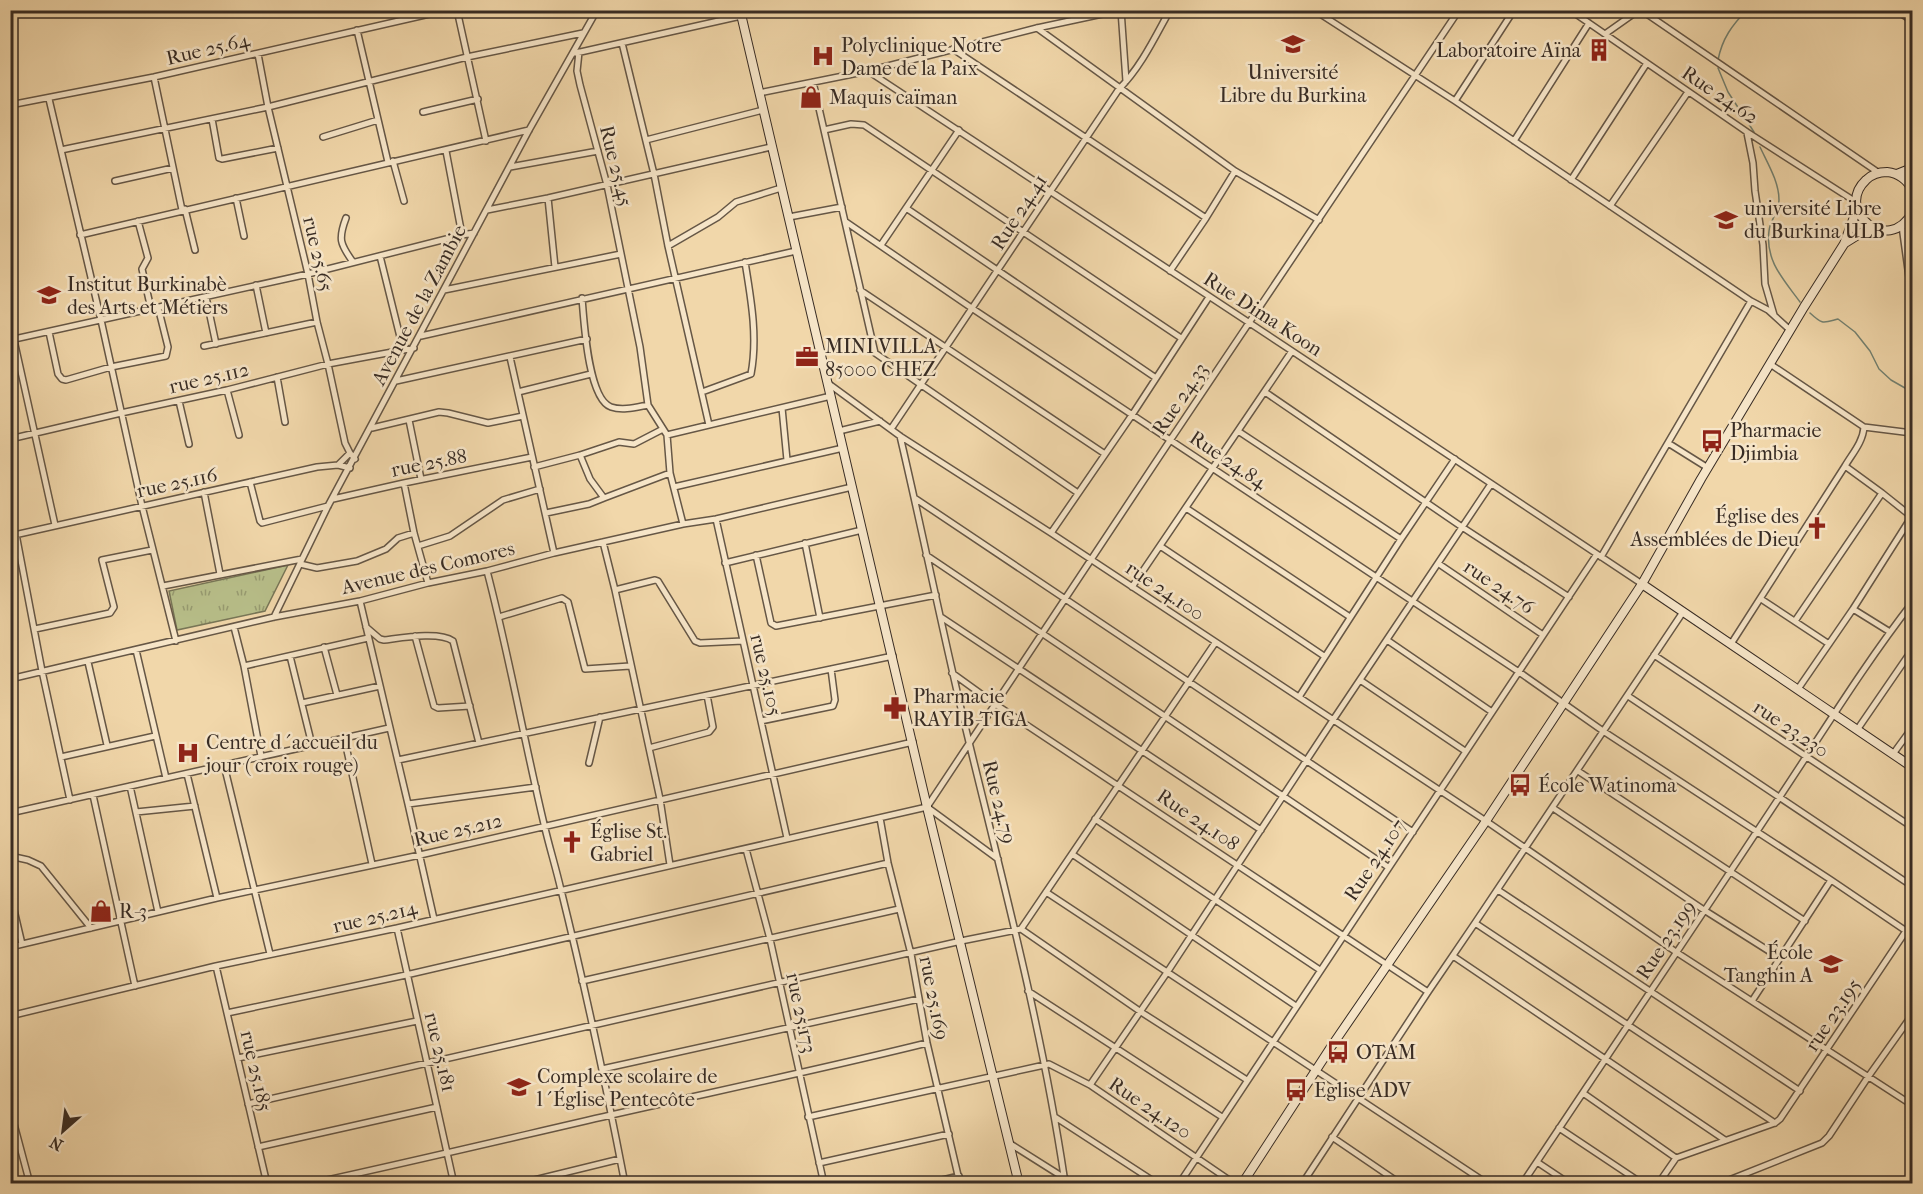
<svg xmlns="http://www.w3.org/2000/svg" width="1923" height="1194" font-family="'IM FELL French Canon',serif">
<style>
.grass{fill:url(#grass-tufts);stroke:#787657;stroke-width:1.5}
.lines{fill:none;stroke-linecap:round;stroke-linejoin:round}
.stream{stroke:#738171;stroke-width:1.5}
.street-casing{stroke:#665746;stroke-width:8}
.secondary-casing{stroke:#382c24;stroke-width:10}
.street{stroke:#f6e5c8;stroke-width:5}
.secondary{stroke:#f6e5c8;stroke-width:8}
.labels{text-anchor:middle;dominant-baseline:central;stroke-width:5;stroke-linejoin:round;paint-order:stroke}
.poi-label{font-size:20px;fill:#382c24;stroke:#f6e5c8;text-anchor:start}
.street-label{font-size:20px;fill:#382c24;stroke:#f6e5c8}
</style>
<defs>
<pattern id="grass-tufts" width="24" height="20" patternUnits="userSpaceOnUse" patternTransform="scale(1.5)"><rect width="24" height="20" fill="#b8bf8a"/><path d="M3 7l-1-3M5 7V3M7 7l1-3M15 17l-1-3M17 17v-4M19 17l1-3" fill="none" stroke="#979b71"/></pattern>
</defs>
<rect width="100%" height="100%" fill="#f1d7aa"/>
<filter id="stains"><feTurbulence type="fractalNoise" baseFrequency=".00333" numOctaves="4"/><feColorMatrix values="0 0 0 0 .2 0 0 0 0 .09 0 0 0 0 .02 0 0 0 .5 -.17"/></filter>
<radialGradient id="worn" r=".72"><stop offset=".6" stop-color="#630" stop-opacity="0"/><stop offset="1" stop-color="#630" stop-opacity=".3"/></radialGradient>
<path class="grass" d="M288 565 265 611 177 630 169 591Z"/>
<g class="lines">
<path class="stream" d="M1718 60C1722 39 1732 25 1747 10
M1718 68 1728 92 1754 132
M1760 147C1768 164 1779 182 1779 200 1779 212 1770 220 1769 231 1765 261 1784 280 1800 302
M1810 313C1823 325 1823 323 1838 319L1855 332 1870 351 1879 369 1891 380 1912 392"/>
<g class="street-casing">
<path id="street" d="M457 10 486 141
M1121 10 1126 81
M1314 10 1455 101 1751 301
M1570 10 1747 132 1856 202
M1641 10 1879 173
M1896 10 1912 21
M1037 28 1235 171 1319 220
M357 30 388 162
M1605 34 1639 10
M622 43 654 174 668 246 709 425
M953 49 1206 218
M579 52 577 71 580 85 607 185 640 347 648 405 667 435 670 473 683 524
M576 53 741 16
M258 54 268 107 308 274 317 322 328 364 345 443 350 453 355 459
M868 71 1292 351 1642 584
M154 77 182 210
M813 82 875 353 1078 493
M759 93 868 71 1037 28 1121 10
M49 99 101 320 142 506 176 641
M1455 101 1514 10
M10 105 154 77 447 10
M423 112 478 99
M212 119 219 158 222 159 278 148
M824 130 851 124 864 125 1181 338
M1747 133 1753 163 1755 191 1763 245 1765 284 1774 315
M323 137 378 120
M646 140 763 110
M1514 141 1589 23
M61 150 268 107 467 57 583 33
M446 151 462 235
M393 161 404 201
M510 167 598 151
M1571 180 1647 63
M115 181 173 168
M236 198 244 236
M548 198 555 267
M1610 206 1688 92
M906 208 1156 378
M185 209 195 250
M487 210 548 198 771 147
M789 217 842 207
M346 218C338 239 340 244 353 262
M138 221 148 258 142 269 151 309
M846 222 973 309 1519 672 1603 731 1831 880 1912 935
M1902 226 1912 299
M80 235 529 130
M881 245 959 130
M668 246 718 217 736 202 781 188
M380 256 403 349
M1170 271 1206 218 1235 171
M256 285 266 333
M444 290 621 254
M860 290 1105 454
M206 297 216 344
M582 298C584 321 588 399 611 407 623 411 637 407 648 405
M49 332 58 374 62 379 66 380 111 367 166 356 168 347 158 307
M421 336 796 251
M10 340 308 274 462 235 474 233
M14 340 55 525
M204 346 317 322
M510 357 554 553
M277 377 285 422
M396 381 587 339
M829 384 900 436 1051 533 1486 821 1676 952 1912 1105
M227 390 239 435
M518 392 591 374
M702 392 751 374C758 337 751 299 745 262
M1265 392 1462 527 1569 597
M179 401 189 444
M782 408 787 460
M409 420 421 479
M1864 427 1912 433
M372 428 439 412 448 413 488 423 523 416
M891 429 1119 89C1141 67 1155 37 1170 10
M839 431 880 421
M1238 431 1401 539
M667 435 831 396
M900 436C924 538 944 640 969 742 1004 886 1042 1030 1064 1176
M10 439 121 413 227 390 328 364 414 348
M1668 443 1708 468
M338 465 350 453
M1845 466 1882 493 1912 517
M534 467 580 455 619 442 634 444 663 429
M250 482 260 521 262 523 328 506
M404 483 414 533 428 583
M674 487 843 448
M204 492 220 574
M604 498 670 473
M333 499 404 483 532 457
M916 499 1413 832
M1186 508 1350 617
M546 513 589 504 604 498 590 479 580 455
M716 519 787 838
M1051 533 1132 415 1209 297
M16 534 42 671 70 800
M10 536 317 467 338 465 350 468
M603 542 615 590 660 799 670 865
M805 543 820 618
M418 546 450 536 503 500 540 489
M1160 546 1324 656
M756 555 771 623 776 626 936 595
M926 555 1388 867
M1601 557 1751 301 1768 310 1790 330
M725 563 862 530
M300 564 317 568 357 561 386 549 398 538 414 533
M1439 564 1543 635
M487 571C509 655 524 740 544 824 549 846 556 868 561 890 585 987 606 1085 625 1184
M163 586 302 559
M1132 587 1292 351
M615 590 655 580 658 581 695 641 700 643 743 641
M1761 599 1829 644
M360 601 408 804 434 919
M1853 609 1890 632
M274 617 328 506 529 130 597 10
M499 617 562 598 568 602 585 669 630 666
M941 617 1261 830
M1795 621 1882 493
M234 627 244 666 261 756
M366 627 380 639 384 640C401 638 439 631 453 641L479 743
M35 629 110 613 114 607 102 560 152 550
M415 636 434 706 438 708 470 706
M1387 640 1492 712
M1731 644 1845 466C1852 454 1863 442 1864 427L1770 364
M324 647 337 695
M136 650 166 778
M1654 655 1912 827
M290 656 312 745
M88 662 107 745
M244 666 368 638
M952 673 995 704 1428 992
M10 679 274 617 360 601 428 583 487 571 554 553 683 524 716 519 852 487
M1360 680 1465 751
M1798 689 1853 609 1912 516
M1628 696 1912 886
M1299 697 1401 539 1455 459
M302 703 380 686
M761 721 833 706 835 700 831 669
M1857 730 1912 650
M344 737 372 864
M649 748 709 732 713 727 707 695
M1893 754 1912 728
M61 757 155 736
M398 760 893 656
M589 763 600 717
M224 765 270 954
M1578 771 1805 921
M187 774 217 898
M130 786 158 912
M93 795 135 986
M408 804 536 787
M927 807 1171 439 1459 10
M927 807 998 859
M1553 808 1704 910 1780 958
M136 812 195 806
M10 813 389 728
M880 818 888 863 911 954 927 1043 960 1184
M1095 819 1320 970
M746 849 770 939 824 1184
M1072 854 1296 1006
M10 856 28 860 41 866 91 928
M1498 890 1800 1091
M1046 892 1488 1184
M10 893 22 944
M1475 923 1775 1123
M397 928 454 1184
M1021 929 1215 643
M10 947 217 898 420 855 913 742
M1453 956 1725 1140
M216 966 267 1184
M582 981 899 909
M1028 991 1222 1117
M1752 1001 1831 880
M227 1013 406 975 888 863
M10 1016 216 966 397 928 927 807
M238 1058 417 1021
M602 1069 919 999
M1090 1085 1168 971 1333 720 1491 484
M1583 1093 1676 1158
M248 1104 961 941 1021 929 1141 1012 1247 1080
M10 1109 30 1184
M808 1117 1049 1064 1090 1085 1235 1184
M1055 1117 1158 1184
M1559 1128 1643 1184
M1332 1137 1401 1184
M1009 1143 1074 1184
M258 1147 437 1107
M1537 1162 1570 1184
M819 1163 949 1134
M309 1184C410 1162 511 1138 611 1115 717 1091 822 1069 927 1043
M518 1184 620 1159
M926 1184 959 1176
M1179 1184 1597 554
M1302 1184 1428 992 1475 923 1683 612
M1522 1184C1608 1055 1694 927 1779 798 1823 732 1864 665 1912 603
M1658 1184 1676 1158 1775 1123 1780 1119 1912 922
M1719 1184 1822 1143 1829 1136 1868 1077 1912 1015"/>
</g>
<g class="secondary-casing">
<path id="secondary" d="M740 10 927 807 1019 1184
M1897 174 1912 168
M1912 190C1908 180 1898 173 1887 172 1879 172 1871 175 1866 180 1834 210 1888 256 1912 213
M1845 243 1861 233 1875 229
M1642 584 1912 767
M1242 1184 1331 1047 1486 821 1642 584 1701 479 1804 307 1844 244 1857 209"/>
</g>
<use href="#street" class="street"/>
<use href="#secondary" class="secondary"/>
</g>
<defs>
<g id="university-bare" transform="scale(1.8)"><path d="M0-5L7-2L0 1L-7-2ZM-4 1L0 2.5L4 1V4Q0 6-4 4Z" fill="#8f2418" stroke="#f6e5c8" stroke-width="2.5" paint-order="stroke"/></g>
<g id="building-bare" transform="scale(1.8)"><path d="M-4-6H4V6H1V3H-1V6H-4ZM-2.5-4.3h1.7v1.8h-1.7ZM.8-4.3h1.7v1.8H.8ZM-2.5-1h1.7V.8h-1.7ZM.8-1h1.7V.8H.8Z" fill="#8f2418" stroke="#f6e5c8" stroke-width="2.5" paint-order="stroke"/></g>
<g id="hospital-bare" transform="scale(1.8)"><path d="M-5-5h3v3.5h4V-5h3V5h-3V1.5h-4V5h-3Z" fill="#8f2418" stroke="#f6e5c8" stroke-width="2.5" paint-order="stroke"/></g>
<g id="shop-bare" transform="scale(1.8)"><path d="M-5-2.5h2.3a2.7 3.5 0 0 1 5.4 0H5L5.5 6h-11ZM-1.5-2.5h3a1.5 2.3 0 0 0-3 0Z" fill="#8f2418" stroke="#f6e5c8" stroke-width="2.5" paint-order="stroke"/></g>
<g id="school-bare" transform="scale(1.8)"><path d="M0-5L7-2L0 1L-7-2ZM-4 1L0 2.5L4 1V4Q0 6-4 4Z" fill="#8f2418" stroke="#f6e5c8" stroke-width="2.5" paint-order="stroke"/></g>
<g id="office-bare" transform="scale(1.8)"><path d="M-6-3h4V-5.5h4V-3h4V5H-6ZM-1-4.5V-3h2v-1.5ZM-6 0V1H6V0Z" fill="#8f2418" stroke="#f6e5c8" stroke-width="2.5" paint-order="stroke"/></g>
<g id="bus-bare" transform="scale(1.8)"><path d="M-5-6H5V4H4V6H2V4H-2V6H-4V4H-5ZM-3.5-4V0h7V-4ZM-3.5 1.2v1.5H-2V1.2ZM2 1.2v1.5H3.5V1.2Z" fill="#8f2418" stroke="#f6e5c8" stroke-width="2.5" paint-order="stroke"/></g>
<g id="church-bare" transform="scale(1.8)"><path d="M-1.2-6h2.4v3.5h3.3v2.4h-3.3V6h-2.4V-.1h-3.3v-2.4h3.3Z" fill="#8f2418" stroke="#f6e5c8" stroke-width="2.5" paint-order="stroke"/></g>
<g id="pharmacy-bare" transform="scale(1.8)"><path d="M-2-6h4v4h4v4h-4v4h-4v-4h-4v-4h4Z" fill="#8f2418" stroke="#f6e5c8" stroke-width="2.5" paint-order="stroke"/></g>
</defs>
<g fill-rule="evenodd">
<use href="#university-bare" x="1293" y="44"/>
<use href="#building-bare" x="1599" y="50"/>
<use href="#hospital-bare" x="823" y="56"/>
<use href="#shop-bare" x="811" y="97"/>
<use href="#school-bare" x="1726" y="220"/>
<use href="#university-bare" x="49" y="295"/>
<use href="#office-bare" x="807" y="357"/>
<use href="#bus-bare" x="1712" y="441"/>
<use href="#church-bare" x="1817" y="528"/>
<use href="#pharmacy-bare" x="895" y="708"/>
<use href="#hospital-bare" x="188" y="753"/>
<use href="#bus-bare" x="1520" y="785"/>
<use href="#church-bare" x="572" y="842"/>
<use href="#shop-bare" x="101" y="911"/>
<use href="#school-bare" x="1831" y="964"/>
<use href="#bus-bare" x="1338" y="1052"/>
<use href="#school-bare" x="519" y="1087"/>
<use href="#bus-bare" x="1296" y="1090"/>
</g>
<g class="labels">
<g class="poi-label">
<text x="841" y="45">Polyclinique Notre<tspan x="841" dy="23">Dame de la Paix</tspan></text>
<text x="1581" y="50" text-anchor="end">Laboratoire Aïna</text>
<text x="1293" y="72" text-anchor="middle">Université<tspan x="1293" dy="23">Libre du Burkina</tspan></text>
<text x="829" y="97">Maquis caïman</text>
<text x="1744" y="208">université Libre<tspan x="1744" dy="23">du Burkina ULB</tspan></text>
<text x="67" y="284">Institut Burkinabè<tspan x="67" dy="23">des Arts et Métiers</tspan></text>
<text x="825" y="346">MINI VILLA<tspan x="825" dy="23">85000 CHEZ</tspan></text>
<text x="1730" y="430">Pharmacie<tspan x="1730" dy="23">Djimbia</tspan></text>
<text x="1799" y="516" text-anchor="end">Église des<tspan x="1799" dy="23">Assemblées de Dieu</tspan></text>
<text x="913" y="696">Pharmacie<tspan x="913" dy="23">RAYIB-TIGA</tspan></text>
<text x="206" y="742">Centre d´accueil du<tspan x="206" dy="23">jour ( croix rouge)</tspan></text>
<text x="1538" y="785">École Watinoma</text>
<text x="590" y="831">Église St.<tspan x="590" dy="23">Gabriel</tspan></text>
<text x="119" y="911">R-3</text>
<text x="1813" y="952" text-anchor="end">École<tspan x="1813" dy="23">Tanghin A</tspan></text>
<text x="1356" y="1052">OTAM</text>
<text x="537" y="1076">Complexe scolaire de<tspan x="537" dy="23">l´Église Pentecôte</tspan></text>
<text x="1314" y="1090">Eglise ADV</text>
</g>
<g class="street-label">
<text transform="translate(208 49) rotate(-13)">Rue 25.64</text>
<text transform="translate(1720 95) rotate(34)">Rue 24.62</text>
<text transform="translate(616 166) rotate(76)">Rue 25.45</text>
<text transform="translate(1019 212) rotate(-57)">Rue 24.41</text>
<text transform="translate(318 254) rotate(77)">rue 25.65</text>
<text transform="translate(419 305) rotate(-62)">Avenue de la Zambie</text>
<text transform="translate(1263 314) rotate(33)">Rue Dima Koon</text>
<text transform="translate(209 378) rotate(-13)">rue 25.112</text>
<text transform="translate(1180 399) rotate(-56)">Rue 24.33</text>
<text transform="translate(1228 460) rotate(34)">Rue 24.84</text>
<text transform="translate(429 463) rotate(-11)">rue 25.88</text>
<text transform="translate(177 483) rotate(-12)">rue 25.116</text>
<text transform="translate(428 568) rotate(-13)">Avenue des Comores</text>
<text transform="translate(1499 587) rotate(34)">rue 24.76</text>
<text transform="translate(1165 591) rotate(34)">rue 24.100</text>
<text transform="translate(766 675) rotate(77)">rue 25.105</text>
<text transform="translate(1791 729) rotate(34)">rue 23.230</text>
<text transform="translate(999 802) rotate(76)">Rue 24.79</text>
<text transform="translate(1198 820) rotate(34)">Rue 24.108</text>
<text transform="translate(458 830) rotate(-13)">Rue 25.212</text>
<text transform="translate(1375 860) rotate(-56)">Rue 24.107</text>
<text transform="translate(375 917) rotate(-13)">rue 25.214</text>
<text transform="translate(1666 940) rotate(-56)">Rue 23.199</text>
<text transform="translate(934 998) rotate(79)">rue 25.169</text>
<text transform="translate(801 1013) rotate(78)">rue 25.173</text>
<text transform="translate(1833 1015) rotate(-56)">rue 23.195</text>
<text transform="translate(440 1052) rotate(77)">rue 25.181</text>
<text transform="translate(256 1071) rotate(77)">rue 25.185</text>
<text transform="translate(1150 1108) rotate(34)">Rue 24.120</text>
</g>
</g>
<rect width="1923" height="1194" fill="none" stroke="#f1d7aa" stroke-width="36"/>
<rect x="12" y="12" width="1899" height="1170" fill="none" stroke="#382c24" stroke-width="3"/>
<rect x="18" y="18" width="1887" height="1158" fill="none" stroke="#382c24" stroke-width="1.5"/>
<g transform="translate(63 1131) rotate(208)" stroke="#f6e5c8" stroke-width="4.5" paint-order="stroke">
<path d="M0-4.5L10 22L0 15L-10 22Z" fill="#382c24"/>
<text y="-9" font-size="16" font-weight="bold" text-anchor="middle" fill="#382c24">N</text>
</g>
<rect width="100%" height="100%" filter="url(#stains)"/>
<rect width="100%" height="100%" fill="url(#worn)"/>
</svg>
